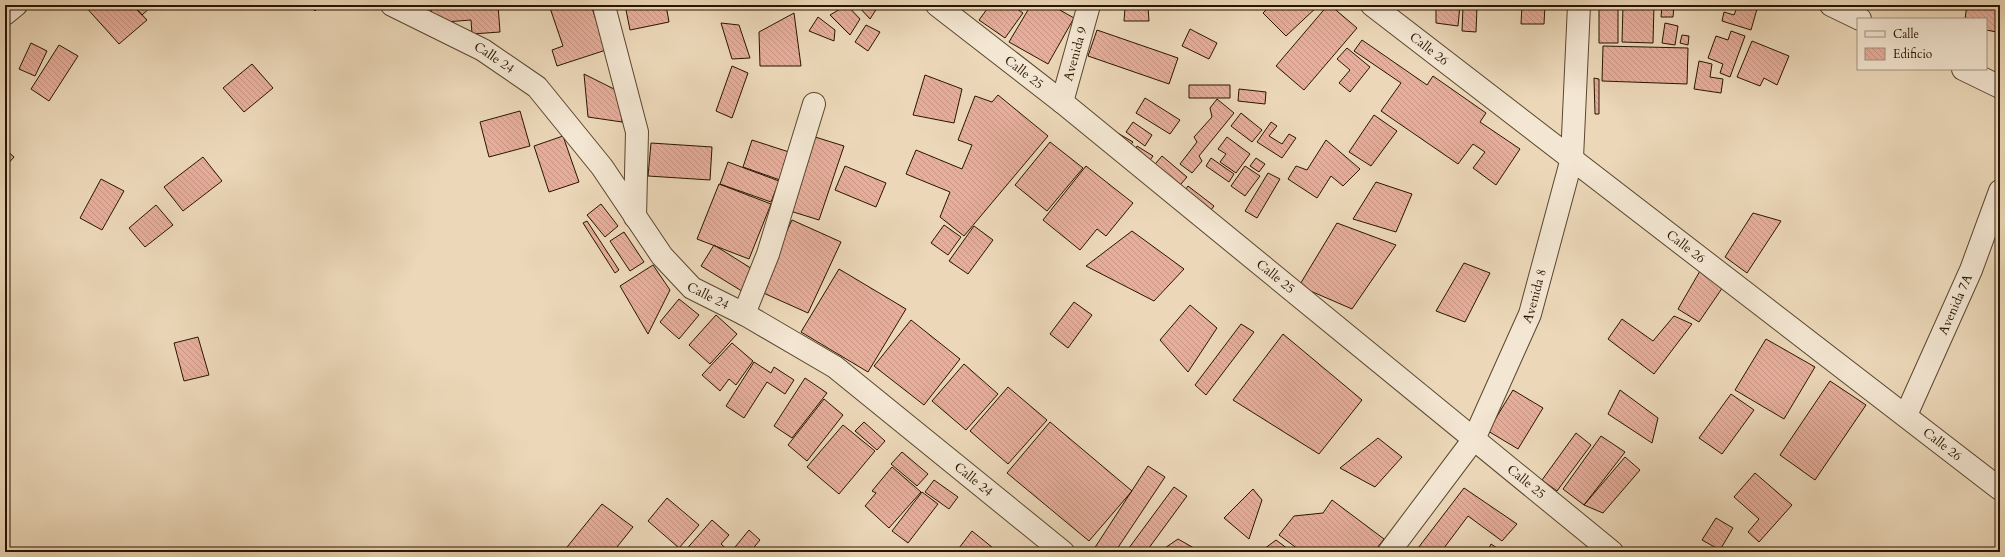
<svg xmlns="http://www.w3.org/2000/svg" width="2005" height="557" font-family="Cardo,serif">
<style>
.building{fill:url(#building-back-hatch);stroke:#281500}
.lines{fill:none;stroke-linecap:round;stroke-linejoin:round}
.minor-casing{stroke:#59462e;stroke-width:24}
.minor{stroke:#f3e6d2;stroke-width:22}
.labels{text-anchor:middle;dominant-baseline:central;stroke-width:3;stroke-linejoin:round;paint-order:stroke}
.street-label{font-size:13px;fill:#281500;stroke:#f3e6d2}
</style>
<defs>
<pattern id="building-back-hatch" width="6" height="6" patternUnits="userSpaceOnUse"><rect width="6" height="6" fill="#e7ae9b"/><path d="M-1 5l2 2M0 0l6 6M5-1l2 2" fill="none" stroke="#c69584"/></pattern>
</defs>
<rect width="100%" height="100%" fill="#ecd8b9"/>
<filter id="stains"><feTurbulence type="fractalNoise" baseFrequency=".005" numOctaves="4"/><feColorMatrix values="0 0 0 0 .2 0 0 0 0 .09 0 0 0 0 .02 0 0 0 .5 -.17"/></filter>
<radialGradient id="worn" r=".72"><stop offset=".6" stop-color="#630" stop-opacity="0"/><stop offset="1" stop-color="#630" stop-opacity=".3"/></radialGradient>
<path class="building" d="M84 5H133L147 20 119 44Z
M133 5H153L142 15Z
M310 5H321L315 11Z
M431 5H498L500 32 472 34 471 20 432 23Z
M549 5H591L606 50 557 66 552 50 563 46Z
M625 5H666L669 22 630 30Z
M781 5H793L787 9Z
M847 5 860 19 850 35 830 15Z
M857 5H879L870 19Z
M990 5H1012L1023 13 1005 38 979 20Z
M1031 5H1051L1074 18 1048 64 1009 42Z
M1271 5H1319L1286 36 1263 13Z
M1328 5H1330L1357 28 1304 90 1276 66Z
M1436 5H1460L1458 26 1436 23Z
M1522 5H1545L1544 24H1521Z
M1599 5H1618V43H1599Z
M1623 5H1654L1653 43 1622 42Z
M1662 5H1674L1673 17H1661Z
M1738 5H1746L1757 9 1751 30 1722 21 1724 12 1734 15Z
M1967 5H2000L1997 32 1986 30V19H1965Z
M1463 6 1477 7 1476 32 1462 31Z
M1148 7 1149 21H1124L1125 8Z
M794 13 801 66H760L759 32Z
M818 17 835 30 834 41 809 31Z
M721 23 739 25 750 58 732 59Z
M1665 23 1678 26 1675 45 1662 43Z
M866 25 880 32 868 51 855 42Z
M1190 29 1217 43 1209 59 1182 46Z
M1097 30 1178 58 1169 84 1088 56Z
M1731 31 1745 36 1730 77 1720 73 1723 64 1708 58 1716 36 1728 40Z
M1682 35 1689 36 1688 45 1680 43Z
M1362 40 1427 85 1433 76 1486 113 1480 122 1520 149 1496 185 1473 168 1485 152 1473 144 1458 164 1381 111 1401 83 1354 51Z
M1752 41 1789 56 1777 85 1764 78 1760 86 1737 77Z
M31 43 47 51 35 76 19 69Z
M59 45 78 56 49 101 31 89Z
M1603 46 1688 48 1687 84 1602 81Z
M1347 48 1370 67 1350 92 1339 83 1350 70 1337 59Z
M1699 61 1712 64 1710 77 1723 79 1721 93 1694 89Z
M252 64 273 88 244 112 223 88Z
M732 66 748 73 732 118 716 111Z
M584 74 620 92 622 122 588 117Z
M925 75 962 89 954 123 913 115Z
M1594 78 1599 79V114H1595Z
M1189 85H1230V98H1189Z
M1239 89 1266 92 1265 104 1238 101Z
M998 95 1048 136 964 236 940 217 950 192 906 174 916 150 962 169 972 145 958 140 975 96 992 102Z
M1145 98 1180 120 1170 134 1136 113Z
M1217 99 1234 113 1199 156 1202 161 1192 173 1180 164 1197 142 1194 137 1212 117 1210 108Z
M520 111 530 146 489 157 480 122Z
M1241 113 1262 130 1252 142 1231 126Z
M1374 115 1397 131 1371 166 1349 152Z
M1133 122 1152 135 1145 146 1126 132Z
M1271 122 1277 126 1269 136 1282 144 1289 134 1296 138 1282 158 1257 142Z
M1116 132 1133 142 1128 148 1112 138Z
M563 136 579 182 549 192 534 146Z
M812 136 844 146 819 220 787 210Z
M1227 137 1250 154 1236 173 1220 162 1226 154 1218 149Z
M752 140 789 152 780 180 743 167Z
M1326 140 1360 169 1343 186 1331 176 1317 198 1288 179 1296 166 1307 170Z
M1050 142 1083 168 1047 211 1015 185Z
M651 143 712 147 710 180 648 176Z
M1137 146 1153 156 1146 166 1131 156Z
M5 149 14 157 5 167Z
M1162 156 1187 177 1175 191 1150 170Z
M203 157 222 181 183 211 164 187Z
M1211 158 1234 174 1229 182 1206 166Z
M1256 158 1265 164 1259 172 1250 166Z
M728 162 779 181 771 202 720 184Z
M845 166 886 183 876 207 835 190Z
M1086 166 1133 203 1106 236 1097 229 1080 250 1043 220Z
M1245 166 1260 176 1245 196 1231 186Z
M1268 173 1280 179 1257 218 1245 211Z
M101 179 124 191 102 230 80 218Z
M1376 182 1412 194 1396 232 1353 219Z
M719 184 771 204 749 259 697 239Z
M1188 186 1214 206 1207 215 1181 196Z
M601 204 618 226 605 237 587 215Z
M156 205 173 225 145 247 129 228Z
M1753 213 1781 221 1747 273 1725 257Z
M792 220 841 242 808 313 759 291Z
M587 221 619 270 615 273 583 223Z
M1337 223 1396 245 1352 309 1299 286Z
M944 225 961 237 948 255 931 243Z
M974 226 993 240 968 274 949 261Z
M1132 231 1184 269 1154 301 1086 266Z
M624 232 644 262 630 271 610 241Z
M714 245 757 272 745 293 701 266Z
M1464 263 1490 273 1465 322 1436 311Z
M653 265 670 290 648 334 620 286Z
M839 269 906 309 868 372 801 332Z
M1700 271 1725 284 1699 322 1678 309Z
M679 299 699 315 679 339 660 322Z
M1074 302 1092 315 1068 348 1050 334Z
M1190 305 1217 328 1188 372 1160 340Z
M716 315 737 334 710 364 689 345Z
M1674 316 1692 324 1654 374 1608 339 1622 319 1653 341Z
M911 320 960 359 924 405 874 366Z
M1241 324 1254 332 1206 395 1195 385Z
M1283 334 1362 400 1319 454 1233 400Z
M198 337 209 375 184 381 174 343Z
M1766 339 1815 367 1784 419 1735 390Z
M732 343 753 361 736 385 729 379 720 391 702 375Z
M754 362 771 373 774 367 794 380 785 394 767 382 744 418 726 406Z
M964 364 998 394 966 430 932 401Z
M805 378 827 393 792 438 774 426Z
M1830 381 1866 405 1815 480 1780 455Z
M1008 387 1047 420 1008 464 970 431Z
M1513 390 1543 408 1518 449 1488 431Z
M1620 390 1658 418 1652 443 1608 414Z
M1731 394 1754 410 1722 454 1699 438Z
M824 399 843 415 807 461 788 445Z
M864 422 885 441 877 450 855 431Z
M1050 422 1132 491 1089 541 1007 473Z
M843 425 875 451 839 494 807 467Z
M1576 433 1591 445 1557 491 1542 480Z
M1601 436 1625 452 1584 505 1563 489Z
M1378 438 1402 457 1375 487 1340 468Z
M902 452 928 474 917 486 891 464Z
M1625 457 1640 470 1603 513 1584 505Z
M1148 466 1165 477 1115 552H1092Z
M892 467 921 492 889 528 865 506 876 493 872 491Z
M1755 473 1792 505 1759 542 1748 532 1759 519 1734 497Z
M934 480 958 497 949 509 925 492Z
M1174 487 1187 496 1146 552H1126Z
M1464 488 1517 524 1502 541 1468 516 1441 552H1415Z
M1253 489 1262 500 1249 539 1224 518Z
M922 492 938 504 908 543 892 531Z
M667 498 699 525 679 548 648 521Z
M1332 500 1384 539 1374 552H1327L1322 548 1318 552H1302L1279 535 1294 516 1323 513Z
M602 504 633 527 613 552H563Z
M1716 518 1733 528 1720 550 1702 540Z
M712 520 729 535 721 544 730 552H684Z
M749 530 760 540 750 552H731Z
M972 531 998 552H956Z
M1178 539 1201 552H1159Z
M1276 540 1292 552H1260Z
M1491 544 1497 548 1495 552H1487Z
M628 547 632 552H619Z
M933 547 940 552H929Z"/>
<g class="lines">
<g class="minor-casing">
<g id="minor">
<path id="s1" d="M392 5 483 50 537 87 602 167 662 256 692 288 746 315 835 367 1063 552"/>
<path id="s2" d="M937 5 1062 102 1612 552"/>
<path id="s3" d="M1372 5 2000 489"/>
<path d="M1831 5 1860 19"/>
<path d="M605 10 637 132 635 217"/>
<path d="M5 14 16 5"/>
<path d="M1963 69 2000 87"/>
<path id="s4" d="M1062 102 1089 5"/>
<path d="M744 314 768 254 814 104"/>
<path id="s5" d="M1906 415 1971 270 2000 191"/>
<path id="s6" d="M1389 552 1474 439 1530 314 1572 158 1579 5"/>
</g>
</g>
<use href="#minor" class="minor"/>
</g>
<g class="labels">
<g class="street-label">
<text stroke="none"><textPath href="#s3" startOffset="72">Calle 26</textPath></text>
<text stroke="none"><textPath href="#s4" startOffset="50">Avenida 9</textPath></text>
<text stroke="none"><textPath href="#s1" startOffset="115">Calle 24</textPath></text>
<text stroke="none"><textPath href="#s2" startOffset="110">Calle 25</textPath></text>
<text stroke="none"><textPath href="#s3" startOffset="396">Calle 26</textPath></text>
<text stroke="none"><textPath href="#s2" startOffset="434">Calle 25</textPath></text>
<text stroke="none"><textPath href="#s1" startOffset="439">Calle 24</textPath></text>
<text stroke="none"><textPath href="#s6" startOffset="297">Avenida 8</textPath></text>
<text stroke="none"><textPath href="#s5" startOffset="121">Avenida 7A</textPath></text>
<text stroke="none"><textPath href="#s3" startOffset="720">Calle 26</textPath></text>
<text stroke="none"><textPath href="#s1" startOffset="763">Calle 24</textPath></text>
<text stroke="none"><textPath href="#s2" startOffset="758">Calle 25</textPath></text>
</g>
</g>
<rect width="2005" height="557" fill="none" stroke="#ecd8b9" stroke-width="20"/>
<rect x="6" y="6" width="1993" height="545" fill="none" stroke="#281500" stroke-width="2"/>
<rect x="10" y="10" width="1985" height="537" fill="none" stroke="#281500"/>
<rect x="1857" y="18" width="130" height="52" fill="#f3e6d2" stroke="#a2927e"/>
<rect x="1865" y="31" width="20" height="6" fill="#f3e6d2" stroke="#a2927e"/>
<text x="1893" y="38" font-size="12" fill="#281500">Calle</text>
<rect x="1865" y="48" width="20" height="12" fill="url(#building-back-hatch)" stroke="#a2927e"/>
<text x="1893" y="58" font-size="12" fill="#281500">Edificio</text>
<rect width="100%" height="100%" filter="url(#stains)"/>
<rect width="100%" height="100%" fill="url(#worn)"/>
</svg>
